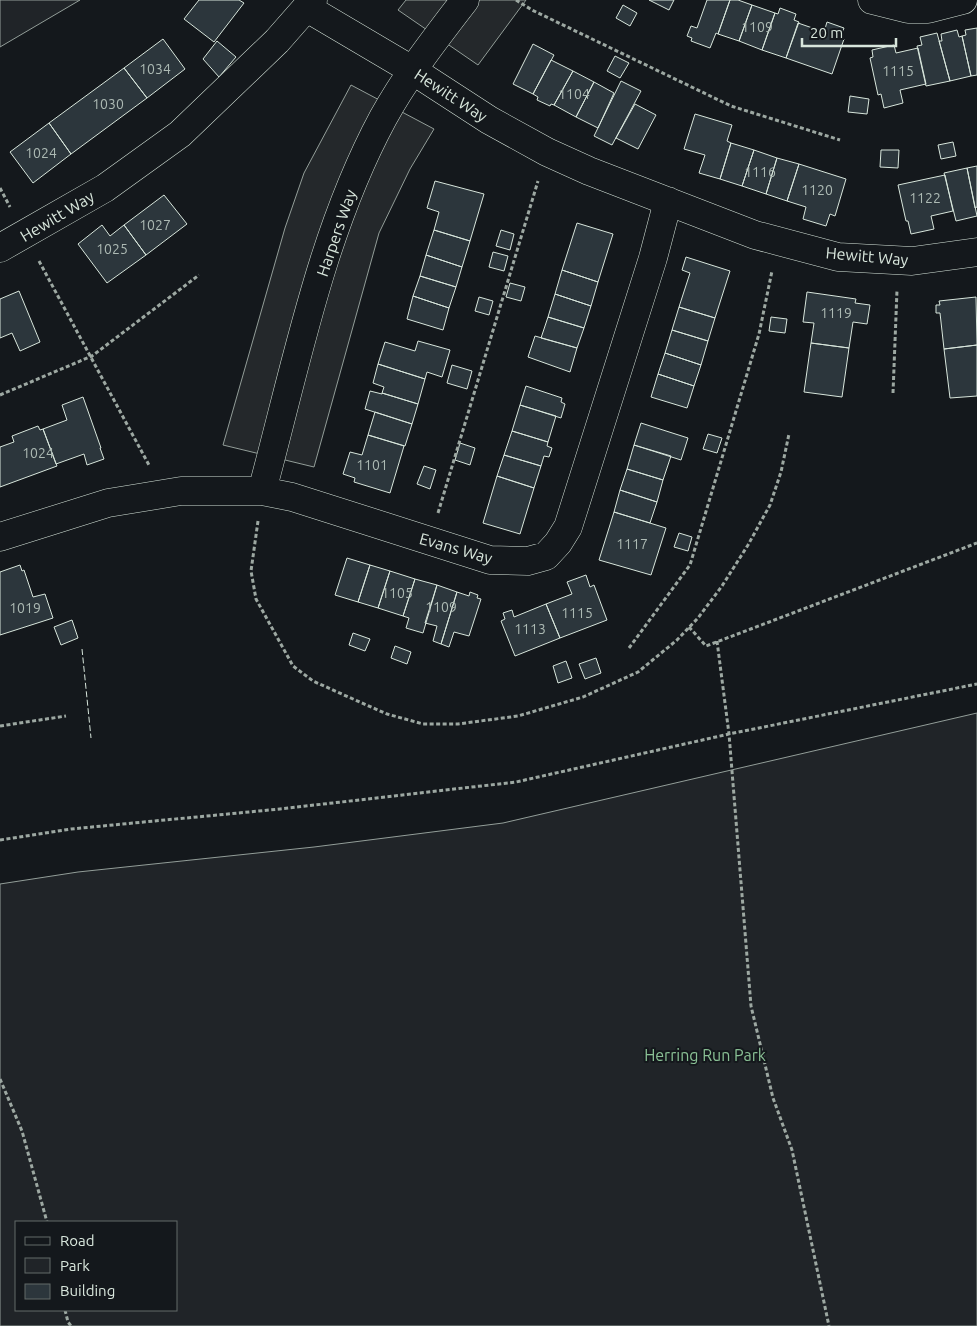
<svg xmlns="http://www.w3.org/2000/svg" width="977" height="1326" font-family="Ubuntu,sans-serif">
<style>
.green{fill:#202428;stroke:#939e99;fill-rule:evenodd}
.parking{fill:#24282b;stroke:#939e99}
.building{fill:#2c363c;stroke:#d8e6dc}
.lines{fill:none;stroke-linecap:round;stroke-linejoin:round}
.minor-casing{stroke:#d8e6dc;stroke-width:29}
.path{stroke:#9da8a2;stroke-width:3;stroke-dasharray:4 2.5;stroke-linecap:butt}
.minor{stroke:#14181c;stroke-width:28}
.fence{stroke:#d8e6dc;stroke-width:1;stroke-dasharray:6 2.5;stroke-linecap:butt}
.labels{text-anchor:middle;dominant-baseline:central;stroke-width:4;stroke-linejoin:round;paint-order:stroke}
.number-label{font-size:14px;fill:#adbab4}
.street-label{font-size:16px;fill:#d8e6dc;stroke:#14181c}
.park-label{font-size:16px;fill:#8ac095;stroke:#14181c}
</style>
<rect width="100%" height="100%" fill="#14181c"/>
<path class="green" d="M0 0H80L0 47Z
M977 713V1326H0V884L78 872 314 847 503 823ZM176 1222V1310H16V1222Z"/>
<path class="parking" d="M406 0H526L478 65 398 10Z
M351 85 434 129 410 169 379 233 314 467 223 445 285 228 304 173Z"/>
<path class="building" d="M199 0H239L244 3 214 42 184 19Z
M649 0H674L669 10Z
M707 0H730L718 34 716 33 710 48 691 41 692 38 687 36 691 26 697 28Z
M730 0H738L752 5 739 41 718 34Z
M623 5 637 13 630 26 616 18Z
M752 5 775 13 762 50 739 41Z
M780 8 796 14 794 20 799 22 786 58 762 50 775 13 778 14Z
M827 22 844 28 840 38 844 39 832 74 786 58 798 23 824 32Z
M977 28V75L971 76 962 36 966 35 965 30Z
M957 30 959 37 962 36 971 76 950 81 939 41H942L941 34Z
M937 33 950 81 926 86 917 46 922 45 920 37Z
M163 39 185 69 147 98 124 68Z
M217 41 236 57 219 77 203 59Z
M533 44 554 55 533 94 513 84Z
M894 45 896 53 918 48 926 84 900 90 903 103 884 108 881 94 878 95 870 58 873 57 872 50Z
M615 56 629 63 620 78 607 71Z
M551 60 573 71 554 105 551 104 550 106 537 100 538 97 533 94Z
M124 68 147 98 71 154 49 123Z
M573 71 594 82 576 117 554 105Z
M621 81 641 91 612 145 594 136Z
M594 82 614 93 598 128 576 117Z
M850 96 869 99 867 114 848 112Z
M635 104 656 115 638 149 616 138Z
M695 114 732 125 727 141 731 143 720 179 699 173 705 155 684 149Z
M49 123 71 154 33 183 10 152Z
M953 142 956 156 941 159 938 145Z
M731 143 754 150 742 186 720 179Z
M754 150 777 158 766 194 742 186Z
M881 150H899L898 168 880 167Z
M777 158 799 164 787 201 766 194Z
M799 164 846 179 835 216 830 214 826 226 803 219 806 207 787 201Z
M977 166V207L975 208 967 168Z
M967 168 977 216 956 221 944 173Z
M945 175 953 211 931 216 934 229 911 234 908 221H906L898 185Z
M435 181 484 194 470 241 434 230 439 212 427 208Z
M164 195 187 224 146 255 124 225Z
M577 223 613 234 598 282 562 270Z
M102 225 110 236 124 225 146 255 107 283 78 244Z
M434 230 470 241 462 267 426 255Z
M501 230 514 234 510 250 496 246Z
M493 252 508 256 504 271 489 267Z
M426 255 462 267 456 287 420 276Z
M686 257 730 271 715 318 679 307 690 273 682 270Z
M562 270 598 282 591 306 555 294Z
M420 276 456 287 449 308 413 296Z
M510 283 525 287 521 301 506 297Z
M19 291 40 342 20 351 12 333 0 338V299Z
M807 292 856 299 855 303 870 305 867 324 853 322 849 348 811 343 814 323 803 322Z
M555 294 591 306 584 328 548 317Z
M413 296 449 308 443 330 407 319Z
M479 297 493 301 489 315 475 311Z
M976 297 977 345 944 349 940 313H936V305H940L939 301Z
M679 307 715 318 708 341 672 330Z
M548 317 584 328 577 348 541 338Z
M771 317 787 319 785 333 769 331Z
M672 330 708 341 701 365 665 353Z
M535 336 577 348 570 372 528 357Z
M418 341 450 350 442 377 427 372 425 379 378 364 385 342 415 351Z
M811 343 849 348 842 397 804 392Z
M977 345V396L950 398 944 349Z
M665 353 701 365 694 386 658 374Z
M378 364 425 379 418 404 382 393 384 387 373 383Z
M452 365 472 371 467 389 447 383Z
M658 374 694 386 687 408 651 397Z
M526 386 562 398 561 402 565 404 561 418 520 405Z
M370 391 382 394V393L418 404 412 424 365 409Z
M83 397 101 448H100L104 459 87 465 84 454 56 464 43 429 67 420 62 405Z
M520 405 556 416 548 442 512 431Z
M375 412 412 424 405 446 368 435Z
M641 423 688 438 681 460 634 445Z
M38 426 40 430 43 429 57 466 0 487V447L14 442 12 436Z
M512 431 548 442 547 446 552 448 549 457 544 456 541 466 504 455Z
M708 434 722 438 717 453 703 449Z
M368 435 404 446 390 493 354 482 355 478 343 474 350 452 362 455Z
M460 443 475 448 470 465 455 460Z
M634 445 671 456 663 480 627 469Z
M504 455 541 466 534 488 497 476Z
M424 466 436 470 430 489 417 484Z
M627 469 663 480 657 502 620 490Z
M497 476 534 488 520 534 483 523Z
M620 490 657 502 650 523 614 512Z
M614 512 666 528 651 575 599 560Z
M679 533 692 537 688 551 674 547Z
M347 558 370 565 358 602 335 595Z
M20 565 22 571 24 570 33 597 45 594 53 618 0 635V572Z
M370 565 390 571 378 608 358 602Z
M390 571 415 579 403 616 378 608Z
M586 575 590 587 594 585 607 620 560 638 546 604 572 594 567 582Z
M415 579 437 585 423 633 406 628 409 618 403 616Z
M437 585 457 592 441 644 433 641 437 626 425 623Z
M457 592 469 596 470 592 478 595 477 598 481 599 469 636 454 632 449 647 441 644Z
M546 604 560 638 515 656 501 621 505 619 503 613 512 610 514 617Z
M72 620 78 638 61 645 54 627Z
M353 633 370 639 365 651 349 645Z
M395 646 411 652 407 664 391 658Z
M596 658 601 673 585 679 579 664Z
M566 661 572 678 558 683 553 666Z"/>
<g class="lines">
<g class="minor-casing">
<path id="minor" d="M872 0 908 9H928L963 0
M307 8 412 70 489 120 547 152 589 171 755 235 838 257 912 261 977 252
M0 248 105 188 180 134 277 41 313 0
M262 491C296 366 321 233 383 118 406 76 436 38 465 0
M0 537 108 503 181 491H262L292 497 490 560 528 561 546 556 558 543 568 527 653 258 668 201"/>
</g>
<path class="path" d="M516 0 532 10 731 106 840 140
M0 188 10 207
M39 261 150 467
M893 393 897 290
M0 395 92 356 199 275
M438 513 538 181
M258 521 251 571 256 599 293 666 313 681 344 695 387 714 423 724H458L518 716 583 697 638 672 677 640 698 618 722 586 748 545 770 505 781 472 789 434
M689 627 706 646 977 543
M717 641 729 734 751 1006 773 1098 792 1150 829 1326
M629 648 690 565 759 334 772 271
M0 726 66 716
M0 840 71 829 280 809 516 782 729 734 977 684
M0 1079 22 1131 47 1222
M65 1310 68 1322 71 1326"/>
<use href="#minor" class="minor"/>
<path class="fence" d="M82 649 91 738"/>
</g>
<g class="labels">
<g class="number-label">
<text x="757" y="27">1109</text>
<text x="155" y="69">1034</text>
<text x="898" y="71">1115</text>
<text x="574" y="94">1104</text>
<text x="108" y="104">1030</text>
<text x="41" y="153">1024</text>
<text x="760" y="172">1116</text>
<text x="817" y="190">1120</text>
<text x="925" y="198">1122</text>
<text x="155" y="225">1027</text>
<text x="112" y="249">1025</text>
<text x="836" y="313">1119</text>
<text x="38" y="453">1024</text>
<text x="372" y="465">1101</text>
<text x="632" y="544">1117</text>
<text x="397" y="593">1105</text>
<text x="441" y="607">1109</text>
<text x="25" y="608">1019</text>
<text x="577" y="613">1115</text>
<text x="530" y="629">1113</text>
</g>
<g class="street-label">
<text transform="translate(451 95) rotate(33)">Hewitt Way</text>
<text transform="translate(57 216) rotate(-31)">Hewitt Way</text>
<text transform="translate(336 233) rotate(-71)">Harpers Way</text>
<text transform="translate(867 256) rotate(5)">Hewitt Way</text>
<text transform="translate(456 548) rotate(16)">Evans Way</text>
</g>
<g class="park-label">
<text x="705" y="1055">Herring Run Park</text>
</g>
</g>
<rect x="15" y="1221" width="162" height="90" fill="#14181c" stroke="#626a69"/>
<rect x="25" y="1237" width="25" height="8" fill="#14181c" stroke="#626a69"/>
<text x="60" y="1246" font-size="15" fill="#d8e6dc">Road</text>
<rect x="25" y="1258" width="25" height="15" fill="#202428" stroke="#626a69"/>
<text x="60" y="1271" font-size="15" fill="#d8e6dc">Park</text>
<rect x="25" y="1284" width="25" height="15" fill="#2c363c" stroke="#626a69"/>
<text x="60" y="1296" font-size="15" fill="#d8e6dc">Building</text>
<path d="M802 38v8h94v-8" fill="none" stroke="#d8e6dc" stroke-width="2.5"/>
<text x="810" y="38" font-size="15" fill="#d8e6dc" stroke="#14181c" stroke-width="4" paint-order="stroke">20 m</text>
</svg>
